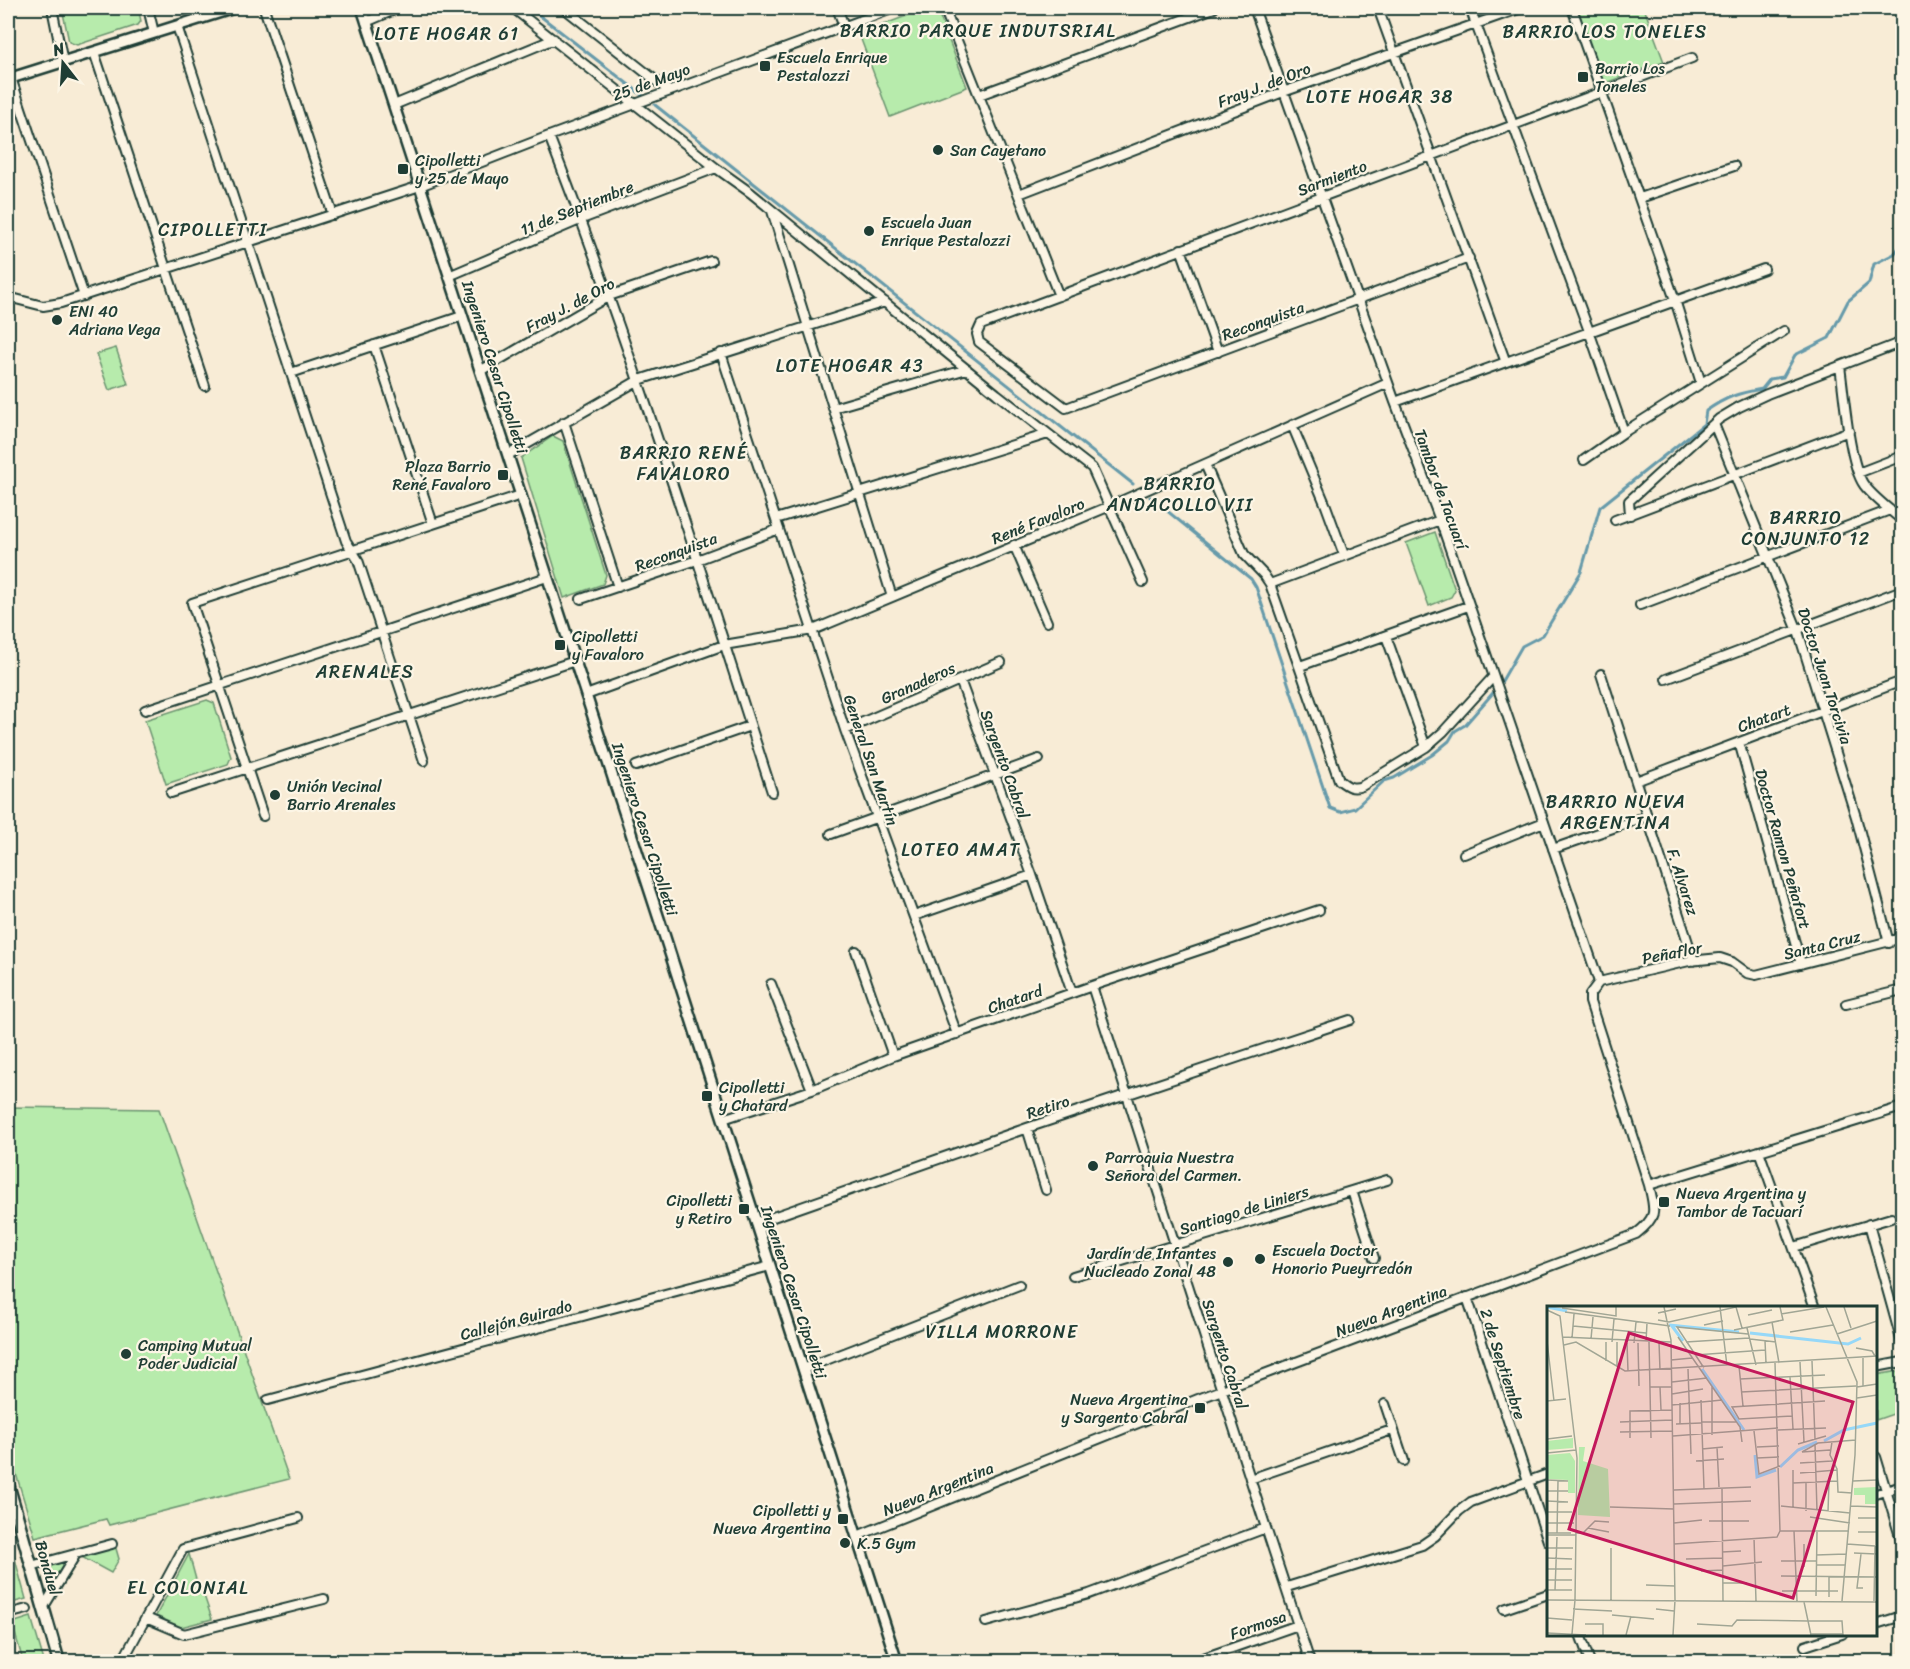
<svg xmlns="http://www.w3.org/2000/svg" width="1910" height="1669" font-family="Sriracha,sans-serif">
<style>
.green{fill:#b7ebac;stroke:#6b9470;stroke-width:1.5}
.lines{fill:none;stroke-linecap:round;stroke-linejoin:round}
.stream{stroke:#669aaa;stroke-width:3}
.minor-casing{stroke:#1f3d34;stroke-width:12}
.tertiary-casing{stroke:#1f3d34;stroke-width:14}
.secondary-casing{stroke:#1f3d34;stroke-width:15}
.minor{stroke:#fcf5e5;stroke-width:8}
.tertiary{stroke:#fcf5e5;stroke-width:9}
.secondary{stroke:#fcf5e5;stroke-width:10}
.poi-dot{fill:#1f3d34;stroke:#fcf5e5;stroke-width:2}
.labels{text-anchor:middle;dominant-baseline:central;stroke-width:4.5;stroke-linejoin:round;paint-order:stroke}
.poi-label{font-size:16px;fill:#1f3d34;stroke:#fcf5e5;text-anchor:start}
.street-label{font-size:16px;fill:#1f3d34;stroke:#fcf5e5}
.neighbourhood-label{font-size:18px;letter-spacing:1.5px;fill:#1f3d34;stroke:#fcf5e5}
.inset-river{fill:none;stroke:#96d8f8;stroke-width:3}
.inset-road{fill:none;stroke:#a1a695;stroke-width:1.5}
.view{fill:#c2185b;fill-opacity:0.15;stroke:#c2185b;stroke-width:3}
.inset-edge{fill:none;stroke:#1f3d34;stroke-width:3}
</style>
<rect width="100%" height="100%" fill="#f8ecd6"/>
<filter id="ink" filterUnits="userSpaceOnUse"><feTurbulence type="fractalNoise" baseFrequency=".0167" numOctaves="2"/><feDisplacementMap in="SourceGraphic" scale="12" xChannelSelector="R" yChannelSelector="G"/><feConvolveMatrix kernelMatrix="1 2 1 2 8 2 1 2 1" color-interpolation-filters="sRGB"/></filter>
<g filter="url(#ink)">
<path class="green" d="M62 8H138L141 21 138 25 77 45 69 42Z
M927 8 938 12 967 87 890 117 859 34Z
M1575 8H1644L1664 62 1608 82 1601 79Z
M116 348 128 384 109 390 96 354Z
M553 436 563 441 606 575 603 584 564 598 521 458Z
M1435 532 1455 590 1451 597 1429 606 1406 543Z
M207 700 214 703 231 757 228 764 166 784 145 720Z
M8 1107 159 1109 289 1479 109 1525 106 1519 35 1537 8 1447Z
M1899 1371 1902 1373V1411L1876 1420V1375Z
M8 1534 26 1599 8 1604Z
M115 1545 119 1559 111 1573 78 1555Z
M189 1554 198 1587H201L212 1619 181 1627 156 1616Z
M70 1558 51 1590 43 1565Z
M31 1617 44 1661H23L12 1623Z"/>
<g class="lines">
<path class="stream" d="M530 8 642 95
M655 105 1133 484
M1150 497 1251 579 1256 587 1330 808 1340 812 1355 808 1384 781 1394 778 1432 755 1449 741 1455 731 1465 725 1499 686 1522 646 1543 635 1581 572 1600 507 1704 424 1706 411C1726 397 1738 393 1762 389L1770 379 1783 377 1795 355 1829 338 1848 301 1869 283 1874 264 1894 254 1902 244"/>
<g class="minor-casing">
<path id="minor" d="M52 8 63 62
M148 8 154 33
M264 8 333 215
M513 8 716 168 751 193 997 394 1092 468 1143 582
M564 8 669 91
M837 8 844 26
M944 8 1059 296
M1254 8 1395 402 1440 520 1599 982
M1378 8 1505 360
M1470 8 1589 331 1624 432
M1572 8 1675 300 1701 383
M570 12 581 8
M366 22 399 8
M177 26 346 541 358 560 424 761
M94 52 205 386
M11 78 84 296
M979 95 1214 8
M394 105 554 39
M549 136C633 351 701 572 772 792
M1019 194 1283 92 1521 8
M1640 198 1734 166
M772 211 892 597
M1181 249 1218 352
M1469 258 1066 408 979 342 977 334 981 325 1692 58
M449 276 582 219 716 168
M8 297 43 306 61 303 420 186 549 136 894 8
M374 345 433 524
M721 353 845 730 957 1034
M1840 366C1844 394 1849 464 1864 485 1874 498 1890 510 1902 520
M480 371 609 296 711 261
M291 373 462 316
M1395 402 1764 269
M833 408 967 369
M564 422 618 587
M1714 424 1798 631 1856 817 1889 943
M1292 425 1326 506 1344 555
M508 455 639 380 885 302
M1584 460 1624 432 1784 331
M1205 464 1244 554 1264 575 1270 584 1339 780C1347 786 1352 790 1362 786L1426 747 1443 732 1493 677
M1858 473 1902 456
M1630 515 1629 501 1719 419 1739 407 1767 394 1902 342
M776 519 1048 434
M1615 520 1849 431
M1014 545 1047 622
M1270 584 1440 520
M581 599 697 560 779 529
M1640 605 1890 510
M1386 636 1426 747
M1300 666 1468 606
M1601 674 1694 961
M1666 679 1902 590
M960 680 1032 875 1072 993
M586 695 724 645 813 630 1110 506 1388 383
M145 710 547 577
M845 730 1001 662
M1739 742 1801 964
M636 766 750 726
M1636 781 1902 681
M171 793 575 661
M263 816 192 603 521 495
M831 834 1039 759
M1553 849 1647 816
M1464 854 1544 822
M914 916 1032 875
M856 951 893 1056
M1599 982 1689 961 1720 958 1732 962 1747 973 1756 975 1902 938
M1599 982 1590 994V1002L1649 1185
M771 984 812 1090
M1092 986 1266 1528 1310 1662
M1846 1004 1902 990
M723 1119 812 1090 893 1056 1092 986 1319 910
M1027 1128 1046 1190
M1759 1151 1815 1308
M1352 1191 1374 1258
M756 1223 1027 1128 1350 1020
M1869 1224 1902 1343
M1794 1247 1891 1218
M1073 1276 1387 1180
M1467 1297 1548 1541
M1876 1367 1902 1362
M803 1369 1019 1285
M268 1400 770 1266
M1385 1404 1404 1461
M1876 1457 1902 1543
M1250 1479 1392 1430
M1876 1494 1902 1486
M857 1536 1198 1399 1636 1234C1658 1217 1655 1211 1649 1185L1902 1107
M31 1566 112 1544
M1287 1587 1422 1545 1435 1536 1459 1511 1471 1502 1548 1474
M43 1608 76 1554
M1504 1609 1548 1594
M8 1614 27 1609
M146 1618 184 1634 324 1599
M986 1622 1089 1594 1266 1528
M1876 1624 1902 1616
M1580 1634 1590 1662
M1805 1646 1842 1634
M122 1662 183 1549 298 1518
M1192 1662 1298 1625"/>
</g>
<g class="tertiary-casing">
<path id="tertiary" d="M362 8 662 928 897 1662
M8 79 234 8"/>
</g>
<g class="secondary-casing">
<path id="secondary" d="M8 1484 59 1662"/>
</g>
<use href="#minor" class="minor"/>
<use href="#tertiary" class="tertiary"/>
<use href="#secondary" class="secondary"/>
</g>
</g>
<g class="poi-dot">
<rect x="759" y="60" width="12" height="12" rx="3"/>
<rect x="1577" y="71" width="12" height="12" rx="3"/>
<circle cx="938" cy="150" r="6"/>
<rect x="397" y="163" width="12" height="12" rx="3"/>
<circle cx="869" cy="231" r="6"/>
<circle cx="57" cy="320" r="6"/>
<rect x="497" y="469" width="12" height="12" rx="3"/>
<rect x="554" y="639" width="12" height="12" rx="3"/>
<circle cx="275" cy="795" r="6"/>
<rect x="701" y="1090" width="12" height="12" rx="3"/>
<circle cx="1093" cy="1166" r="6"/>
<rect x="1658" y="1196" width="12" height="12" rx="3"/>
<rect x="738" y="1203" width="12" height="12" rx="3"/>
<circle cx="1260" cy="1259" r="6"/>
<circle cx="1228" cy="1262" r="6"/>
<circle cx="126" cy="1354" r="6"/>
<rect x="1194" y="1402" width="12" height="12" rx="3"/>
<rect x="837" y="1513" width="12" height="12" rx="3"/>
<circle cx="845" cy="1543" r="6"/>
</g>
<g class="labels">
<g class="poi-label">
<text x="777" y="57">Escuela Enrique<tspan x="777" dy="18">Pestalozzi</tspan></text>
<text x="1595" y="68">Barrio Los<tspan x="1595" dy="18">Toneles</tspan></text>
<text x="950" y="150">San Cayetano</text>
<text x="415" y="160">Cipolletti<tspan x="415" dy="18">y 25 de Mayo</tspan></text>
<text x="881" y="222">Escuela Juan<tspan x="881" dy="18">Enrique Pestalozzi</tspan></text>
<text x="69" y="311">ENI 40<tspan x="69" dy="18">Adriana Vega</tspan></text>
<text x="491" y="466" text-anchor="end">Plaza Barrio<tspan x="491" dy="18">René Favaloro</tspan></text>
<text x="572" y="636">Cipolletti<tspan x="572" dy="18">y Favaloro</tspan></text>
<text x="287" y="786">Unión Vecinal<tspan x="287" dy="18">Barrio Arenales</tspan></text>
<text x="719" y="1087">Cipolletti<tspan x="719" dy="18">y Chatard</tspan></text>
<text x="1105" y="1157">Parroquia Nuestra<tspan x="1105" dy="18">Señora del Carmen.</tspan></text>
<text x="1676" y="1193">Nueva Argentina y<tspan x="1676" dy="18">Tambor de Tacuarí</tspan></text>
<text x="732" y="1200" text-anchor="end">Cipolletti<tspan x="732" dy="18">y Retiro</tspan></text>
<text x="1272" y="1250">Escuela Doctor<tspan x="1272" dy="18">Honorio Pueyrredón</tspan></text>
<text x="1216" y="1253" text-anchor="end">Jardín de Infantes<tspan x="1216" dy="18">Nucleado Zonal 48</tspan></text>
<text x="138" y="1345">Camping Mutual<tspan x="138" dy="18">Poder Judicial</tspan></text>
<text x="1188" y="1399" text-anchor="end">Nueva Argentina<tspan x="1188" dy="18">y Sargento Cabral</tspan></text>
<text x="831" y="1510" text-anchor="end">Cipolletti y<tspan x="831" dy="18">Nueva Argentina</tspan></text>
<text x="857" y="1543">K.5 Gym</text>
</g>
<g class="street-label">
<text transform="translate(651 82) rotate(-20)">25 de Mayo</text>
<text transform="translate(1264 85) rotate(-21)">Fray J. de Oro</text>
<text transform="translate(1332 178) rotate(-21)">Sarmiento</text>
<text transform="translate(577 208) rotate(-22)">11 de Septiembre</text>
<text transform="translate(570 305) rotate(-28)">Fray J. de Oro</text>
<text transform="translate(1263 321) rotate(-20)">Reconquista</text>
<text transform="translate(495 367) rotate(72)">Ingeniero Cesar Cipolletti</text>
<text transform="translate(1441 489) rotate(70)">Tambor de Tacuarí</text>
<text transform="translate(1038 521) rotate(-22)">René Favaloro</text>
<text transform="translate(676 552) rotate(-20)">Reconquista</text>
<text transform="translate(1825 676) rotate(72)">Doctor Juan Torcivia</text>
<text transform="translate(918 683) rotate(-24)">Granaderos</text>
<text transform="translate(1764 718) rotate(-20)">Chatart</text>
<text transform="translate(871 760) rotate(71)">General San Martín</text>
<text transform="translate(1005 764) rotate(70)">Sargento Cabral</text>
<text transform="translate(645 829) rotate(72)">Ingeniero Cesar Cipolletti</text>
<text transform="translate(1783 849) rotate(74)">Doctor Ramon Peñafort</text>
<text transform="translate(1683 882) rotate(72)">F. Alvarez</text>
<text transform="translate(1822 945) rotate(-14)">Santa Cruz</text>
<text transform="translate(1672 953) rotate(-11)">Peñaflor</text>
<text transform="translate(1015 999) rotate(-19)">Chatard</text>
<text transform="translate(1048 1107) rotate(-18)">Retiro</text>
<text transform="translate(1244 1210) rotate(-17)">Santiago de Liniers</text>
<text transform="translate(794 1292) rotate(72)">Ingeniero Cesar Cipolletti</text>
<text transform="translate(1391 1311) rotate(-21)">Nueva Argentina</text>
<text transform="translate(516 1320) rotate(-15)">Callejón Guirado</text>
<text transform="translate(1225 1354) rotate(72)">Sargento Cabral</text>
<text transform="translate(1503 1364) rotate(72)">2 de Septiembre</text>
<text transform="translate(938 1489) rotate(-22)">Nueva Argentina</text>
<text transform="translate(48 1568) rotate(74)">Bonduel</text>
<text transform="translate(1258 1625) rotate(-19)">Formosa</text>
</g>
<g class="neighbourhood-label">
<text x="978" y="31">BARRIO PARQUE INDUTSRIAL</text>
<text x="1605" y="32">BARRIO LOS TONELES</text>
<text x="447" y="34">LOTE HOGAR 61</text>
<text x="1380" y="97">LOTE HOGAR 38</text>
<text x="213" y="230">CIPOLLETTI</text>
<text x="850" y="366">LOTE HOGAR 43</text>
<text x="684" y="453">BARRIO RENÉ<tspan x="684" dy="21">FAVALORO</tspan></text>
<text x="1180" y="484">BARRIO<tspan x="1180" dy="21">ANDACOLLO VII</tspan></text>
<text x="1806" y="518">BARRIO<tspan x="1806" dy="21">CONJUNTO 12</tspan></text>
<text x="365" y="672">ARENALES</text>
<text x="1616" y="802">BARRIO NUEVA<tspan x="1616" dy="21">ARGENTINA</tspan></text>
<text x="961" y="850">LOTEO AMAT</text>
<text x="1002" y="1332">VILLA MORRONE</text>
<text x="188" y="1588">EL COLONIAL</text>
</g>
</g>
<g transform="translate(1547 1306)">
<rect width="330" height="330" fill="#f8ecd6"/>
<path d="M26 132V142L0 144V135ZM32 141H38L36 155 61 163 63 211 31 209ZM23 147 28 155V187H21V174L0 173V149ZM330 181V198H318V189H307V182Z" fill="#b7ebac"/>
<path class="inset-river" d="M0 1 20 5M122 19 192 26M125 20 136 35M203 27 301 38 314 32M155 63 197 124M277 135 297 124 330 117M208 149 210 171 229 164M233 161 251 144 270 136"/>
<path class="inset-road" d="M117 1 124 34 128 294M173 1 180 60M189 1 195 22M279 1 310 76 308 149 295 295M297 1 304 22M15 2 69 10V1M0 4 13 10 30 152 28 294M18 6 123 20M111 7 129 3M234 8 277 1M201 9 225 4M111 14 122 16 189 1M225 16 232 57M157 19 176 15M26 20 99 27M200 22 209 59M187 24 236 14 233 1M243 26 286 19M290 28 330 15M16 31 124 36M131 31 193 121 195 136M25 32 27 8M44 33 46 11M203 33 229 36M0 35 7 95M218 35 219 57M59 36V55M65 36 67 13M70 36V61M99 36 100 17M102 36 104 132M112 36 113 64M139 36 202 32M80 37 81 65M87 37 89 16M91 37 92 80M17 39 29 36 78 65 330 50M309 42 325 45 328 50M148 49 218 44M316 51V80M124 54 145 52M265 55 268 133M253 56 257 136M228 57 233 225M192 60 196 100M157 62 130 21 201 28M141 63 144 148M243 71 246 123M193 73 278 69M125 76 160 72M165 80V129M103 81H125M113 81 114 104M310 81 330 78M194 86 309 80M125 88 156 83M310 92 330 89M154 94 157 183M0 95 19 93M133 97V118M125 99 175 94M245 110 192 113 185 101 278 95M73 116 125 114M155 116H189M129 118 154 117M231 124 279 122M207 125 212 168 233 160M73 126 126 125M126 130 231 122M83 132V105L125 104M0 133 25 130M285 136 283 149 290 163 291 186 305 187M251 138 279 130M268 138 270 205M170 141 172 181M210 141 232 140M155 143 176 141M255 146 271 137 309 134M255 146 283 144M0 147 29 144M210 152 232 151M149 155 177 153M253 157 285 155M246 164V201M253 167 290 164M0 174 21 175M306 175 330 174M246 177 291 175M175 182 176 295M127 184 204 181M0 185H21M0 195 21 196M127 198 204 195M234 200 303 207M304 200 330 201M63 201 127 203M259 205V177M0 206H25M281 206 282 175M263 211 303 217M311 212H330M162 215H202M0 217H27M127 217 155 214M41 222 62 226M247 225 250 295M311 226H330M0 227H24M10 227 11 175M29 227H36L48 215 62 216M0 229H29M207 232 209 295M127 238 230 231 233 225H302M300 238 328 240M0 242H26M175 246 194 245M307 247 329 248M314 248 310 282H316M269 249 299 248M0 252 25 253M139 253 176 252M234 255H269M269 259H298M176 260 215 256M257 261V238M0 263H25M154 265 176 264M234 270 330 271M0 274H25M176 277H200M99 279 128 280M0 284H25M8 284 10 231M235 285H291M269 290 270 226M282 291V270M0 294 330 296M64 294V242M327 295 328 240M257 296 264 329M26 303 65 305M109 303 127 305M65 309 107 313M0 312 25 314M261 315H295L296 329M38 318H56V329M150 318 185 320 190 314 261 315M0 327 39 329M25 328 28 294M264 328H296M79 329 84 310M126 329 128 294"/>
<path class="view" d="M82 27 306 96 246 292 22 223Z"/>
<rect width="330" height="330" class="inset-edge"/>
</g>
<rect width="1910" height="1669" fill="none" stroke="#fcf5e5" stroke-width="30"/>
<rect x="15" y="15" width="1880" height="1639" fill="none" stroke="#1f3d34" stroke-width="2" filter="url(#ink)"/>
<g transform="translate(63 63) rotate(343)" stroke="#fcf5e5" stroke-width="4.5" paint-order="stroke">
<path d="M0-4.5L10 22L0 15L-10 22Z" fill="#1f3d34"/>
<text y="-9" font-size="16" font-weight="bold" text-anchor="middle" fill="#1f3d34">N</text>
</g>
</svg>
